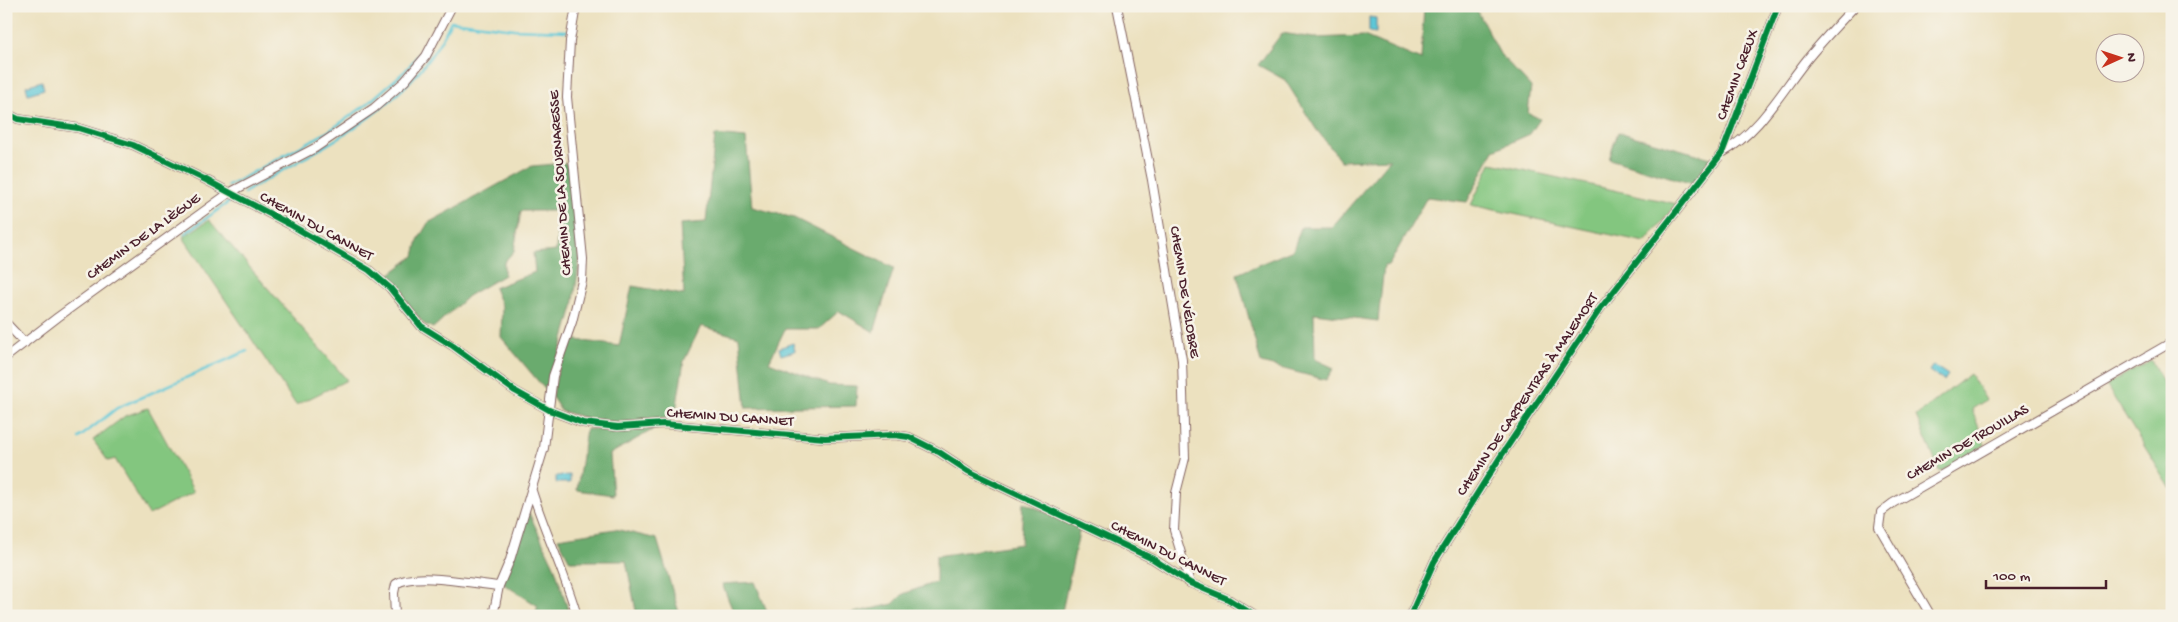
<svg xmlns="http://www.w3.org/2000/svg" width="2178" height="622" font-family="'Gochi Hand',sans-serif">
<style>
.green{fill:#83c67f;stroke:#667255}
.forest{fill:#6aab6e;stroke:#5a654c}
.water{fill:#5cc7d7;stroke:#537381}
.lines{fill:none;stroke-linecap:round;stroke-linejoin:round}
.stream{stroke:#5cc7d7;stroke-width:2.5}
.minor-casing{stroke:#83635f;stroke-width:10}
.minor{stroke:#fff;stroke-width:8}
.cycleway-casing{stroke:#f7f3e8;stroke-width:9}
.cycleway{stroke:#00873e;stroke-width:6}
.labels{text-anchor:middle;dominant-baseline:central;stroke-width:5;stroke-linejoin:round;paint-order:stroke}
.street-label{font-size:15px;fill:#4a1f2b;stroke:#f7f3e8}
</style>
<rect width="100%" height="100%" fill="#f7f3e8"/>
<filter id="ink" filterUnits="userSpaceOnUse"><feTurbulence type="fractalNoise" baseFrequency=".02" numOctaves="2"/><feDisplacementMap in="SourceGraphic" scale="10" xChannelSelector="R" yChannelSelector="G"/><feConvolveMatrix kernelMatrix="1 2 1 2 8 2 1 2 1" color-interpolation-filters="sRGB"/></filter>
<filter id="wash" filterUnits="userSpaceOnUse"><feTurbulence type="fractalNoise" baseFrequency=".0096" numOctaves="4" result="noise"/><feDisplacementMap in="SourceGraphic" scale="20" xChannelSelector="R" yChannelSelector="G"/><feGaussianBlur stdDeviation="1.12" result="paint"/><feColorMatrix in="noise" values="0 0 0 0 0 0 0 0 0 0 0 0 0 0 0 0 0 1.4 0 .05"/><feComposite in="paint" operator="in"/></filter>
<g filter="url(#wash)">
<rect width="100%" height="100%" fill="#ece1bf"/>
<path class="green" d="M1491 163 1677 204 1645 242 1471 205Z
M209 220 347 380 296 405 183 237Z
M2151 360 2172 399 2171 489 2106 385Z
M1970 374 1986 400 1972 409 1985 445 1940 472 1916 416Z
M148 408 194 492 149 515 115 459 108 461 93 440 125 416Z"/>
<path class="forest" d="M1424 6H1475L1500 54 1531 87 1528 113 1540 119 1530 134 1494 150 1467 202 1427 197 1389 265 1384 266 1378 321 1314 313 1315 359 1334 368 1326 380 1261 363 1237 274 1293 250 1301 227H1332L1390 159 1341 161 1316 129 1285 80 1258 65 1282 33 1314 38 1364 36 1421 60Z
M1618 132 1711 158 1693 184 1609 159Z
M715 135 746 138 752 207 794 218 894 268 874 332 839 311 819 329H785L769 362 829 385 857 386 856 406 746 408 739 337 701 326 684 361 675 417 619 423 590 419 561 411 552 397 561 357 570 339 619 346 632 286 684 295 680 224 706 222Z
M566 163 573 178 580 257 573 307 548 393 501 337 502 307 494 288 535 272 533 253 556 251 558 211H521L514 251 504 262V275L468 296 433 328 424 324 386 277 414 256 418 240 428 223 532 166Z
M586 429H654L610 454 613 495 577 490Z
M1023 502 1080 528 1061 616H839L893 604 903 594 936 582V556L1021 544Z
M528 511 555 568 570 616H534L538 606 502 583Z
M615 529 657 539 680 616H637L626 561H570L558 538Z
M755 582 769 616H735L722 584Z"/>
<path class="water" d="M1369 17 1376 18V33L1369 32Z
M42 81 44 89 28 94 26 86Z
M793 343 795 351 781 355 779 348Z
M1933 365 1948 375 1944 381 1929 371Z
M570 475V483H556V476Z"/>
<g class="lines">
<path class="stream" d="M228 186 329 131 366 105 405 71 424 48 441 19
M244 193C321 146 411 110 451 21L514 29 567 31
M184 234 232 200
M79 438 117 408 247 351"/>
</g>
</g>
<g filter="url(#ink)">
<g class="lines">
<g class="minor-casing">
<path id="minor" d="M1117 6 1152 180 1182 360 1185 458 1176 493 1174 530 1190 583
M6 113 18 119 78 128 133 145 206 180 289 224 369 270 390 288 421 326 453 346 515 391 549 410 583 423 618 427 664 424 825 438 895 435 909 437 939 452 968 471 1153 559 1190 583 1228 599 1255 616
M1722 153 1778 6
M6 323 25 343
M6 357 58 317 229 193 315 148 374 108 405 81 426 56 452 6
M532 491C545 533 565 573 577 616
M395 616 394 593 396 584C415 571 474 584 499 586
M493 616 499 586 510 560 544 448 553 376 572 322 582 281 583 259 567 97 570 41 576 6
M1410 616 1434 562 1499 459 1600 309 1722 153C1760 132 1782 90 1809 57 1823 40 1839 23 1855 6
M1931 616 1879 527 1881 512 1893 503 2172 342"/>
</g>
<use href="#minor" class="minor"/>
<g class="cycleway-casing">
<path id="cycleway" d="M6 113 18 119 78 128 133 145 206 180 289 224 369 270 390 288 421 326 453 346 515 391 549 410 583 423 618 427 664 424 825 438 895 435 909 437 939 452 968 471 1153 559 1190 583 1228 599 1255 616
M1410 616 1434 562 1499 459 1600 309 1722 153 1778 6"/>
</g>
<use href="#cycleway" class="cycleway"/>
</g>
</g>
<g class="labels">
<g class="street-label">
<text transform="translate(1738 75) rotate(-70)">CHEMIN CREUX</text>
<text transform="translate(561 183) rotate(-94)">CHEMIN DE LA SOURNARESSE</text>
<text transform="translate(316 227) rotate(29)">CHEMIN DU CANNET</text>
<text transform="translate(144 237) rotate(-36)">CHEMIN DE LA LÈGUE</text>
<text transform="translate(1184 292) rotate(81)">CHEMIN DE VÉLOBRE</text>
<text transform="translate(1528 395) rotate(-56)">CHEMIN DE CARPENTRAS À MALEMORT</text>
<text transform="translate(730 418) rotate(4)">CHEMIN DU CANNET</text>
<text transform="translate(1968 443) rotate(-30)">CHEMIN DE TROUILLAS</text>
<text transform="translate(1168 554) rotate(27)">CHEMIN DU CANNET</text>
</g>
</g>
<rect width="2178" height="622" fill="none" stroke="#f7f3e8" stroke-width="25"/>
<g transform="translate(2120 58) rotate(87)"><circle r="24" fill="#f7f3e8" stroke="#b29e9c"/>
<path d="M0-4L9 19L0 12L-9 19Z" fill="#c8321e"/>
<text y="-8" font-size="14" font-weight="bold" text-anchor="middle" fill="#4a1f2b">N</text>
</g>
<path d="M1986 580v8h120v-8" fill="none" stroke="#4a1f2b" stroke-width="2.5"/>
<text x="1993" y="580" font-size="15" fill="#4a1f2b" stroke="#f7f3e8" stroke-width="4" paint-order="stroke">100 m</text>
</svg>
